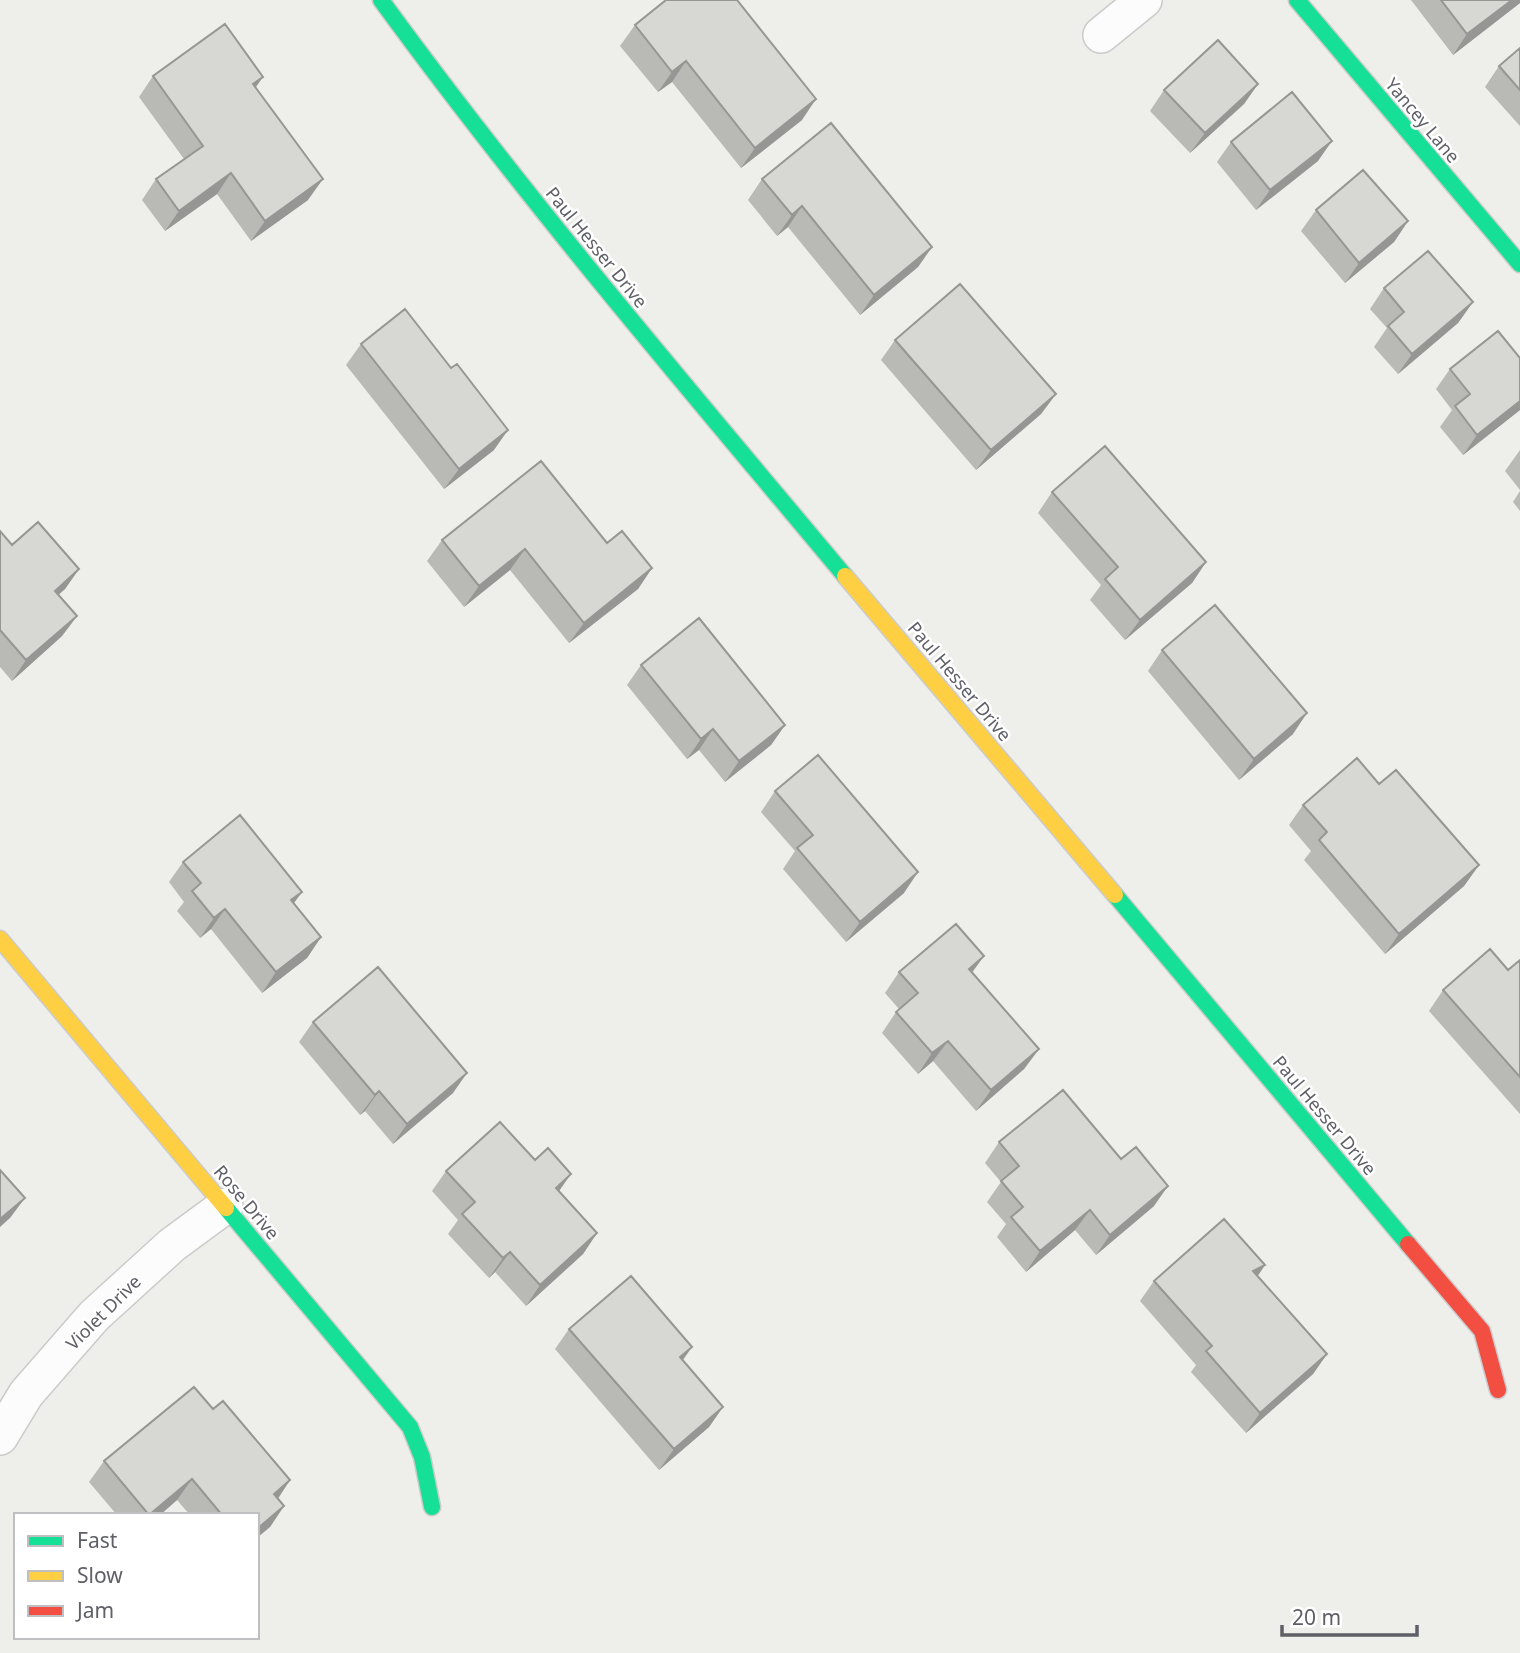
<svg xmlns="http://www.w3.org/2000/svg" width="1520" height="1653" font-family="'Noto Sans',sans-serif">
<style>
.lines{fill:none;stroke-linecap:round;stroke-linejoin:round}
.street-casing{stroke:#cbcbcc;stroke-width:38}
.fast-casing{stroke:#cbcbcc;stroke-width:19}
.slow-casing{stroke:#cbcbcc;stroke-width:19}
.jam-casing{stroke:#cbcbcc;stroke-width:19}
.street{stroke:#fcfcfc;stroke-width:35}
.fast{stroke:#16e098;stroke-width:16}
.slow{stroke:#ffcf43;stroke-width:16}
.jam{stroke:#f24e42;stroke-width:16}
.wall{fill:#b9b9b6}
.shaded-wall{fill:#969694}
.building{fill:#d7d7d4;stroke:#969694;stroke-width:2}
.labels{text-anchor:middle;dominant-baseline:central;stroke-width:5;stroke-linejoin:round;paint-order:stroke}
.street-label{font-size:18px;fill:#5f6067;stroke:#fff}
</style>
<rect width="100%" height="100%" fill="#eeeeea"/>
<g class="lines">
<g class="street-casing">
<path id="street" d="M1101 35 1144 0
M0 1437 26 1394 94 1316 172 1245 225 1206"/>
</g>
<g class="fast-casing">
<path id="fast" d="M381 0C526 199 687 387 845 576
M1297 0 1520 264
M1115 895 1408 1244
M226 1208 410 1427 422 1457 432 1507"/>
</g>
<g class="slow-casing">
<path id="slow" d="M845 576 1115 895
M0 939 226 1208"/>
</g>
<g class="jam-casing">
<path id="jam" d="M1408 1244 1482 1331 1498 1390"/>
</g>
<use href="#street" class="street"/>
<use href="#fast" class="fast"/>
<use href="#slow" class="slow"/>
<use href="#jam" class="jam"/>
</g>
<path class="wall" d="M1411 0H1520V3L1453 55Z
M635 25 802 120 741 168 672 82 658 92 620 46Z
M1520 48V126L1485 87 1499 66Z
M153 76 256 87 308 200 251 241 217 194 165 231 142 200 156 179 184 159 139 97Z
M1258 84 1244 104 1190 153 1150 111 1164 90Z
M1231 142 1318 161 1256 210 1217 162Z
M762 179 932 247 918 267 860 315 788 227 777 236 748 200Z
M1316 210 1408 221 1394 242 1345 283 1301 231Z
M1384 288 1473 302 1458 323 1398 374 1374 347 1387 328 1370 309Z
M895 340 1056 394 1041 414 976 470 881 360Z
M361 344 494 450 444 489 346 365Z
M1450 369 1520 410 1463 455 1440 427 1452 410 1436 389Z
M1520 450V490L1505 471Z
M1520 491V511L1513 502Z
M1052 492 1206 562 1192 583 1125 640 1090 600 1101 585 1038 513Z
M0 531 12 545 79 569 65 589 58 595 77 616 62 636 12 681 0 667Z
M442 540 607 543 652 568 638 589 569 643 510 570 464 607 427 561Z
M1162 650 1293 734 1239 780 1148 671Z
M641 665 785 725 771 745 725 782 699 750 687 759 627 685Z
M1379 784 1479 865 1464 886 1385 954 1304 860 1311 851 1289 825 1303 805Z
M775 791 904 893 846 942 783 869 795 851 761 812Z
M183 862 302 892 294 903 321 937 307 958 262 993 211 929 200 938 177 911 184 902 169 882Z
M984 956 972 973 1039 1049 1024 1069 976 1111 933 1061 918 1074 882 1033 896 1012 899 1009 885 993 899 972Z
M1520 960V1114L1429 1011 1443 990 1508 970Z
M313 1022 453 1093 393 1144 365 1111 360 1115 299 1042Z
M999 1142 1154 1206 1096 1255 1075 1230 1026 1272 997 1237 1006 1224 987 1202 1001 1182 985 1163Z
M446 1171 559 1191 597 1233 583 1254 526 1306 495 1272 489 1278 448 1234 458 1220 432 1191Z
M1265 1265 1258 1276 1327 1354 1313 1374 1246 1433 1191 1372 1196 1365 1140 1301 1154 1281Z
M569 1329 683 1361 723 1407 709 1427 659 1470 555 1349Z
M213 1409 290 1480 278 1499 284 1506 270 1527 257 1515H190L177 1500 160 1515H117L89 1482 104 1461Z"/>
<path class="shaded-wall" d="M1512 0H1520V3L1453 55 1467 34Z
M686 61 672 82 658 92 672 72Z
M263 77 249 97 253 84Z
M1258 84 1244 104 1190 153 1205 133Z
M816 99 802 120 741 168 755 148Z
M1332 141 1318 161 1256 210 1270 190Z
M231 173 217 194 165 231 179 211Z
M323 179 308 200 251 241 265 221Z
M802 206 788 227 777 236 792 215Z
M1408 221 1394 242 1345 283 1359 263Z
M932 247 918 267 860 315 874 295Z
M1473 302 1458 323 1398 374 1412 354Z
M1056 394 1041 414 976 470 991 450Z
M1520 401V410L1463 455 1477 435Z
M508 430 494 450 444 489 459 469Z
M525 549 510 570 464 607 479 586Z
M1206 562 1192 583 1125 640 1140 620Z
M652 568 638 589 569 643 584 623Z
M79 569 65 589 40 611 55 591Z
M77 616 62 636 12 681 26 660Z
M1307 713 1293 734 1239 780 1254 759Z
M785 725 771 745 725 782 739 761Z
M713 729 699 750 687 759 701 739Z
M1479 865 1464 886 1385 954 1399 934Z
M918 872 904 893 846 942 860 922Z
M302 892 287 912 291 900Z
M225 909 211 929 200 938 214 918Z
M321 937 307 958 262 993 276 972Z
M984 956 969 976V969Z
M948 1041 933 1061 918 1074 932 1053Z
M1039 1049 1024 1069 976 1111 991 1090Z
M467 1073 453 1093 393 1144 407 1124Z
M379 1091 365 1111 360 1115 375 1095Z
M571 1174 557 1194 556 1188Z
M1168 1186 1154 1206 1096 1255 1110 1235Z
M25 1198 10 1218 0 1227V1219Z
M1090 1210 1075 1230 1026 1272 1040 1251Z
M597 1233 583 1254 526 1306 540 1285Z
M510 1252 495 1272 489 1278 503 1258Z
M1265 1265 1251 1285 1253 1271Z
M692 1347 678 1367 680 1357Z
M1327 1354 1313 1374 1246 1433 1260 1413Z
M723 1407 709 1427 659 1470 674 1449Z
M192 1479 177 1500 160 1515H150Z
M290 1480 276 1501 274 1494Z
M284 1506 270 1527 257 1538V1529Z"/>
<path class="building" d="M666 0H737L816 99 755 148 686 61 672 72 635 25Z
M1441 0H1512L1467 34Z
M225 24 263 77 253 84 323 179 265 221 231 173 179 211 156 179 203 146 153 76Z
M1218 40 1258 84 1205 133 1164 90Z
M1520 48V90L1499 66Z
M1292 92 1332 141 1270 190 1231 142Z
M831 123 932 247 874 295 802 206 792 215 762 179Z
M1363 170 1408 221 1359 263 1316 210Z
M1428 251 1473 302 1412 354 1388 326 1404 312 1384 288Z
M960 284 1056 394 991 450 895 340Z
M405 309 451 368 457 364 508 430 459 469 361 344Z
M1498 331 1520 358V401L1477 435 1455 406 1470 394 1450 369Z
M1105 446 1206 562 1140 620 1105 579 1118 567 1052 492Z
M541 461 607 543 622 531 652 568 584 623 525 549 479 586 442 540Z
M38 522 79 569 55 591 77 616 26 660 0 630V531L12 545Z
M1215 605 1307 713 1254 759 1162 650Z
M699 618 785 725 739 761 713 729 701 739 641 665Z
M818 755 918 872 860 922 797 848 813 835 775 791Z
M1357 758 1379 784 1396 770 1479 865 1399 934 1319 840 1327 832 1303 805Z
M240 815 302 892 291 900 321 937 276 972 225 909 214 918 192 891 201 883 183 862Z
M956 924 984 956 969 969 1039 1049 991 1090 948 1041 932 1053 896 1012 918 993 899 972Z
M1490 949 1508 970 1520 960V1077L1443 990Z
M378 967 467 1073 407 1124 379 1091 375 1095 313 1022Z
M1063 1090 1121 1159 1136 1147 1168 1186 1110 1235 1090 1210 1040 1251 1011 1217 1023 1207 1001 1181 1019 1166 999 1142Z
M500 1122 535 1160 548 1148 571 1174 556 1188 597 1233 540 1285 510 1252 503 1258 462 1214 475 1202 446 1171Z
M0 1170 25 1198 0 1219Z
M1224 1219 1265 1265 1253 1271 1327 1354 1260 1413 1206 1351 1212 1346 1154 1281Z
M631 1276 692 1347 680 1357 723 1407 674 1449 569 1329Z
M194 1387 213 1409 223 1401 290 1480 274 1494 284 1506 257 1529V1515H222L192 1479 149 1515 104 1461Z"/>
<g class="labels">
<g class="street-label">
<text transform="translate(1423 120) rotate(50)">Yancey Lane</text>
<text transform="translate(597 247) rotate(51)">Paul Hesser Drive</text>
<text transform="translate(960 681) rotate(50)">Paul Hesser Drive</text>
<text transform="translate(1325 1115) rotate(50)">Paul Hesser Drive</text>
<text transform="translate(247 1202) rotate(50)">Rose Drive</text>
<text transform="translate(103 1312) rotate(-45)">Violet Drive</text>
</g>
</g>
<rect x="14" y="1513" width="245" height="126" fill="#ffffff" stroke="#bfbfc2" stroke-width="2"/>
<rect x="28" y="1536" width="35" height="10" fill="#16e098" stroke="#bfbfc2" stroke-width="2"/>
<text x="77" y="1548" font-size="21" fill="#5f6067">Fast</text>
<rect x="28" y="1571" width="35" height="10" fill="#ffcf43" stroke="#bfbfc2" stroke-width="2"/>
<text x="77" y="1583" font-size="21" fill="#5f6067">Slow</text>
<rect x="28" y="1606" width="35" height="10" fill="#f24e42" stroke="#bfbfc2" stroke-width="2"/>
<text x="77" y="1618" font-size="21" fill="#5f6067">Jam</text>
<path d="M1282 1625v10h135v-10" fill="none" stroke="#5f6067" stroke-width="3.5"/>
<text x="1292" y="1625" font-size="21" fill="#5f6067" stroke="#ffffff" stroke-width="5" paint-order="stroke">20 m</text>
</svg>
